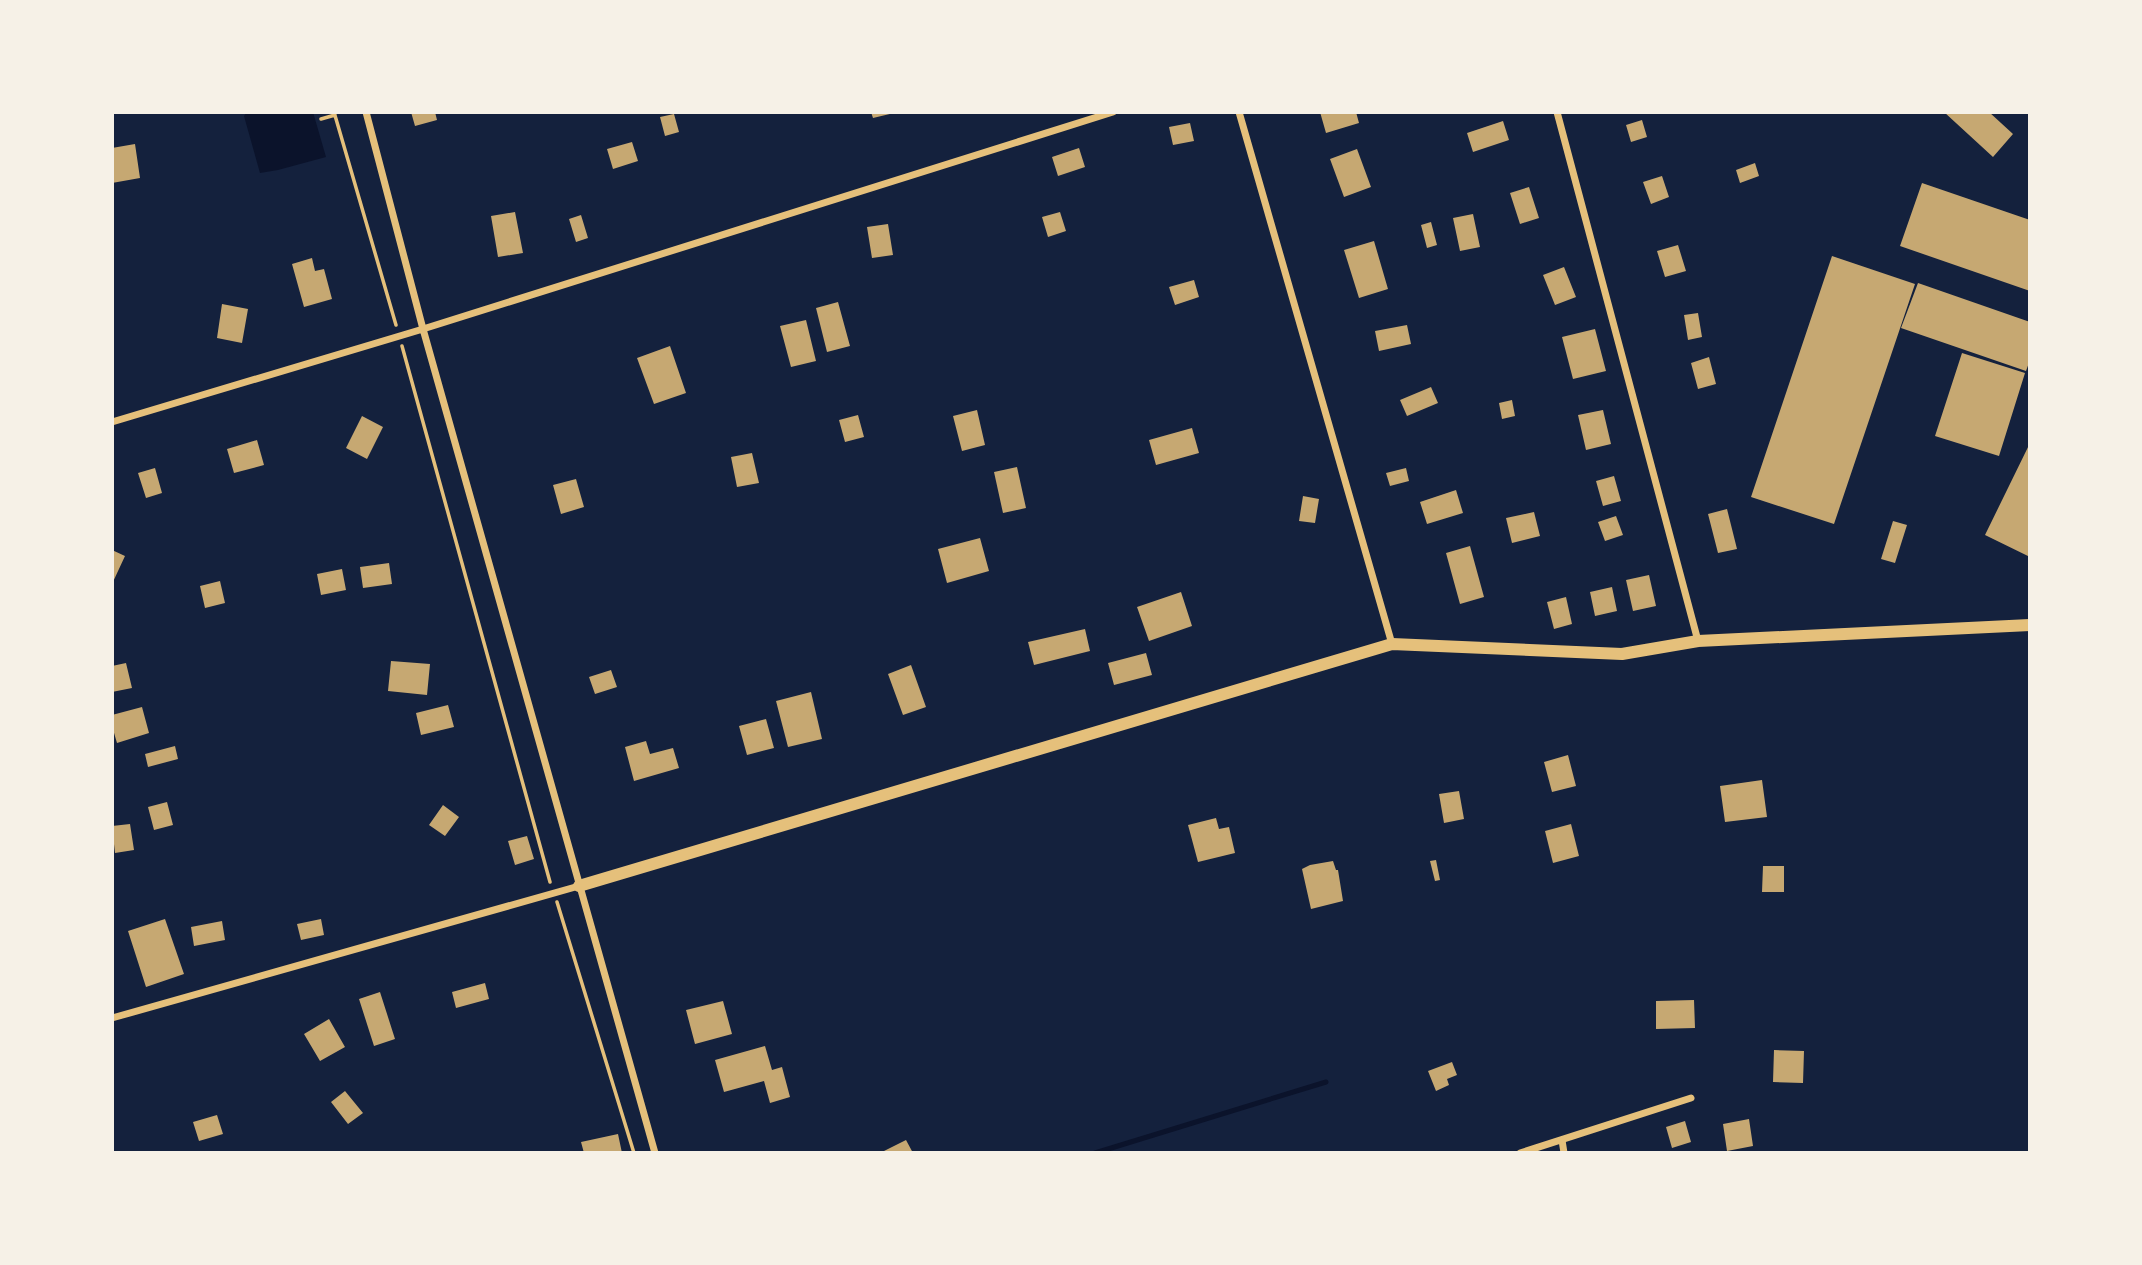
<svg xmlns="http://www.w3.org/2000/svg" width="2142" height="1265" font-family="'PT Sans Narrow',sans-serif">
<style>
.water{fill:#0b132b}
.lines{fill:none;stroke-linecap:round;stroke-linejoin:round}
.stream{stroke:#0b132b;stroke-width:5}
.building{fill:#c6a872}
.path{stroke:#e5c07b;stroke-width:3.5}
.minor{stroke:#e5c07b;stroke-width:7}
.tertiary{stroke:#e5c07b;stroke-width:12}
</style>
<rect width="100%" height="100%" fill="#14213d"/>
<path class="water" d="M247 112H313L326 157 278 170 260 173 244 116Z"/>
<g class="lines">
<path class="stream" d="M1095 1153 1326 1082"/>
</g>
<path class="building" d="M411 112H435L437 120 415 126Z
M871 112H894V113L873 118Z
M1320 112H1356L1359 123 1326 133Z
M1944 112H1989L2013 134 1993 157Z
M674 114 679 132 665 136 660 117Z
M1642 120 1647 137 1631 142 1626 125Z
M1503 121 1509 140 1473 152 1467 133Z
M1190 123 1194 141 1173 145 1169 127Z
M632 142 638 161 613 169 607 149Z
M135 144 140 178 112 183V148Z
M1079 148 1085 167 1058 176 1052 157Z
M1357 149 1371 187 1344 197 1330 159Z
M1755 163 1759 176 1740 183 1736 170Z
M1662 176 1669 197 1651 204 1643 182Z
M1922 183 2030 220V291L1900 246Z
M1529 187 1539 218 1520 224 1510 193Z
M515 212 523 253 498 257 491 216Z
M1060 212 1066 231 1048 237 1042 217Z
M1473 214 1480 247 1460 251 1453 218Z
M581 215 588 238 576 242 569 219Z
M1431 222 1437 245 1427 248 1421 225Z
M888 224 893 255 872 258 867 227Z
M1374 241 1388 289 1359 298 1344 250Z
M1678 245 1686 271 1665 277 1657 251Z
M1832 256 1915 284 1834 524 1751 497Z
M312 258 315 271 324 269 332 299 304 307 292 264Z
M1564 267 1576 297 1555 305 1543 275Z
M1194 280 1199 297 1175 305 1169 287Z
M1918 283 2030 322V360L2026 371 1901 328Z
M838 302 850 346 827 352 816 308Z
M222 304 248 309 242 343 217 338Z
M1698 313 1702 337 1688 340 1684 315Z
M806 320 816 361 791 367 780 326Z
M1407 325 1411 344 1379 351 1375 331Z
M1595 329 1606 371 1573 379 1562 337Z
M670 346 686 393 654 404 637 358Z
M1962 353 2025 373 1999 456 1935 436Z
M1709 357 1716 384 1698 389 1691 363Z
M1431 387 1438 403 1407 416 1400 400Z
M1512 400 1515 416 1502 419 1499 403Z
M977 410 985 445 962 451 953 416Z
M1603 410 1611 444 1586 450 1578 415Z
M858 415 864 437 845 442 839 420Z
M362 416 383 427 367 459 346 448Z
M1192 428 1199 453 1156 465 1149 440Z
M257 440 264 465 234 473 227 449Z
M2030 443V557L1985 535Z
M752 453 759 483 737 487 731 457Z
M1017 467 1026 508 1003 513 994 472Z
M155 468 162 493 146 498 138 473Z
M1406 468 1409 481 1390 486 1386 473Z
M1614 476 1621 501 1603 506 1596 481Z
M576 479 584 507 561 514 553 485Z
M1456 490 1463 513 1427 524 1420 502Z
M1303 496 1319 499 1315 523 1299 521Z
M1727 509 1737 549 1718 553 1708 514Z
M1534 512 1540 536 1512 543 1506 518Z
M1616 516 1623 535 1605 541 1598 522Z
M1893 521 1907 525 1895 563 1881 559Z
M980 538 989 571 947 583 938 549Z
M1470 546 1484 597 1460 604 1446 553Z
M112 550 125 556 112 584Z
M389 563 392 584 363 588 360 567Z
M342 569 346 590 321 595 317 574Z
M1649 575 1656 606 1633 611 1626 580Z
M220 581 225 603 205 608 200 586Z
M1612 587 1617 611 1595 616 1590 592Z
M1181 592 1192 626 1149 641 1137 607Z
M1566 597 1572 624 1554 629 1547 602Z
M1085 629 1090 651 1034 665 1028 642Z
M1146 653 1152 675 1114 685 1108 663Z
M391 661 430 664 427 695 388 691Z
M126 663 132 688 112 692V666Z
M911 665 926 707 903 715 888 674Z
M611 670 617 687 595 694 589 677Z
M811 692 822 739 788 747 776 701Z
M448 705 454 727 421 735 416 713Z
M142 707 149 733 117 743 112 726V715Z
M766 719 774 748 747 755 739 726Z
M646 741 650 754 673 748 679 768 634 781 625 747Z
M175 746 178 759 148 767 145 754Z
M1568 755 1576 786 1552 792 1544 762Z
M1762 780 1767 817 1725 822 1720 786Z
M1459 791 1464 819 1444 823 1439 794Z
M167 802 173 825 154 830 148 807Z
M443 805 459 817 445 836 429 825Z
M1216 818 1219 829 1229 827 1235 853 1198 862 1188 825Z
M130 824 134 850 115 853 112 826Z
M1571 824 1579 856 1553 863 1545 831Z
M527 836 534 859 515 865 508 841Z
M1436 860 1440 880 1435 881 1430 861Z
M1333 861 1336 870H1338L1343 901 1311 909 1302 869 1310 865Z
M1763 866H1784V892H1762Z
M165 919 184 974 146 987 128 931Z
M321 919 324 935 301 940 297 924Z
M222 921 225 940 194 946 191 927Z
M485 983 489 999 456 1008 452 992Z
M380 992 395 1039 374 1046 359 999Z
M1694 1000 1695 1028 1656 1029V1001Z
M723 1001 732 1034 695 1044 686 1010Z
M329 1019 345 1047 320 1061 304 1034Z
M765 1046 772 1070 782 1067 790 1097 770 1103 764 1081 724 1092 715 1060Z
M1774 1050 1804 1051 1803 1083 1773 1082Z
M1452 1062 1457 1075 1447 1079 1449 1085 1436 1091 1428 1071Z
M345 1091 363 1113 348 1124 331 1102Z
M217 1115 223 1134 199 1141 193 1122Z
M1749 1119 1753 1146 1727 1151 1723 1124Z
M1685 1121 1691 1142 1672 1148 1666 1127Z
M618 1134 622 1153H584L581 1142Z
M906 1140 913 1153H880Z"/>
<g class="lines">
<path class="path" d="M334 112 396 325
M321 119 335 115
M402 346 550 882
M557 902 634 1153"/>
<path class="minor" d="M366 112 423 329 655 1153
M1239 112 1392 644
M1557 112 1698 641
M112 422 423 329 1113 112
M112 1018 579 886
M1562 1140 1564 1153
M1520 1153 1691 1098"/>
<path class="tertiary" d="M579 886 1392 644 1622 654 1698 641 2030 625"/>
</g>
<rect width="2142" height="1265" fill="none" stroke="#f6f1e7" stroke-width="228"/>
</svg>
